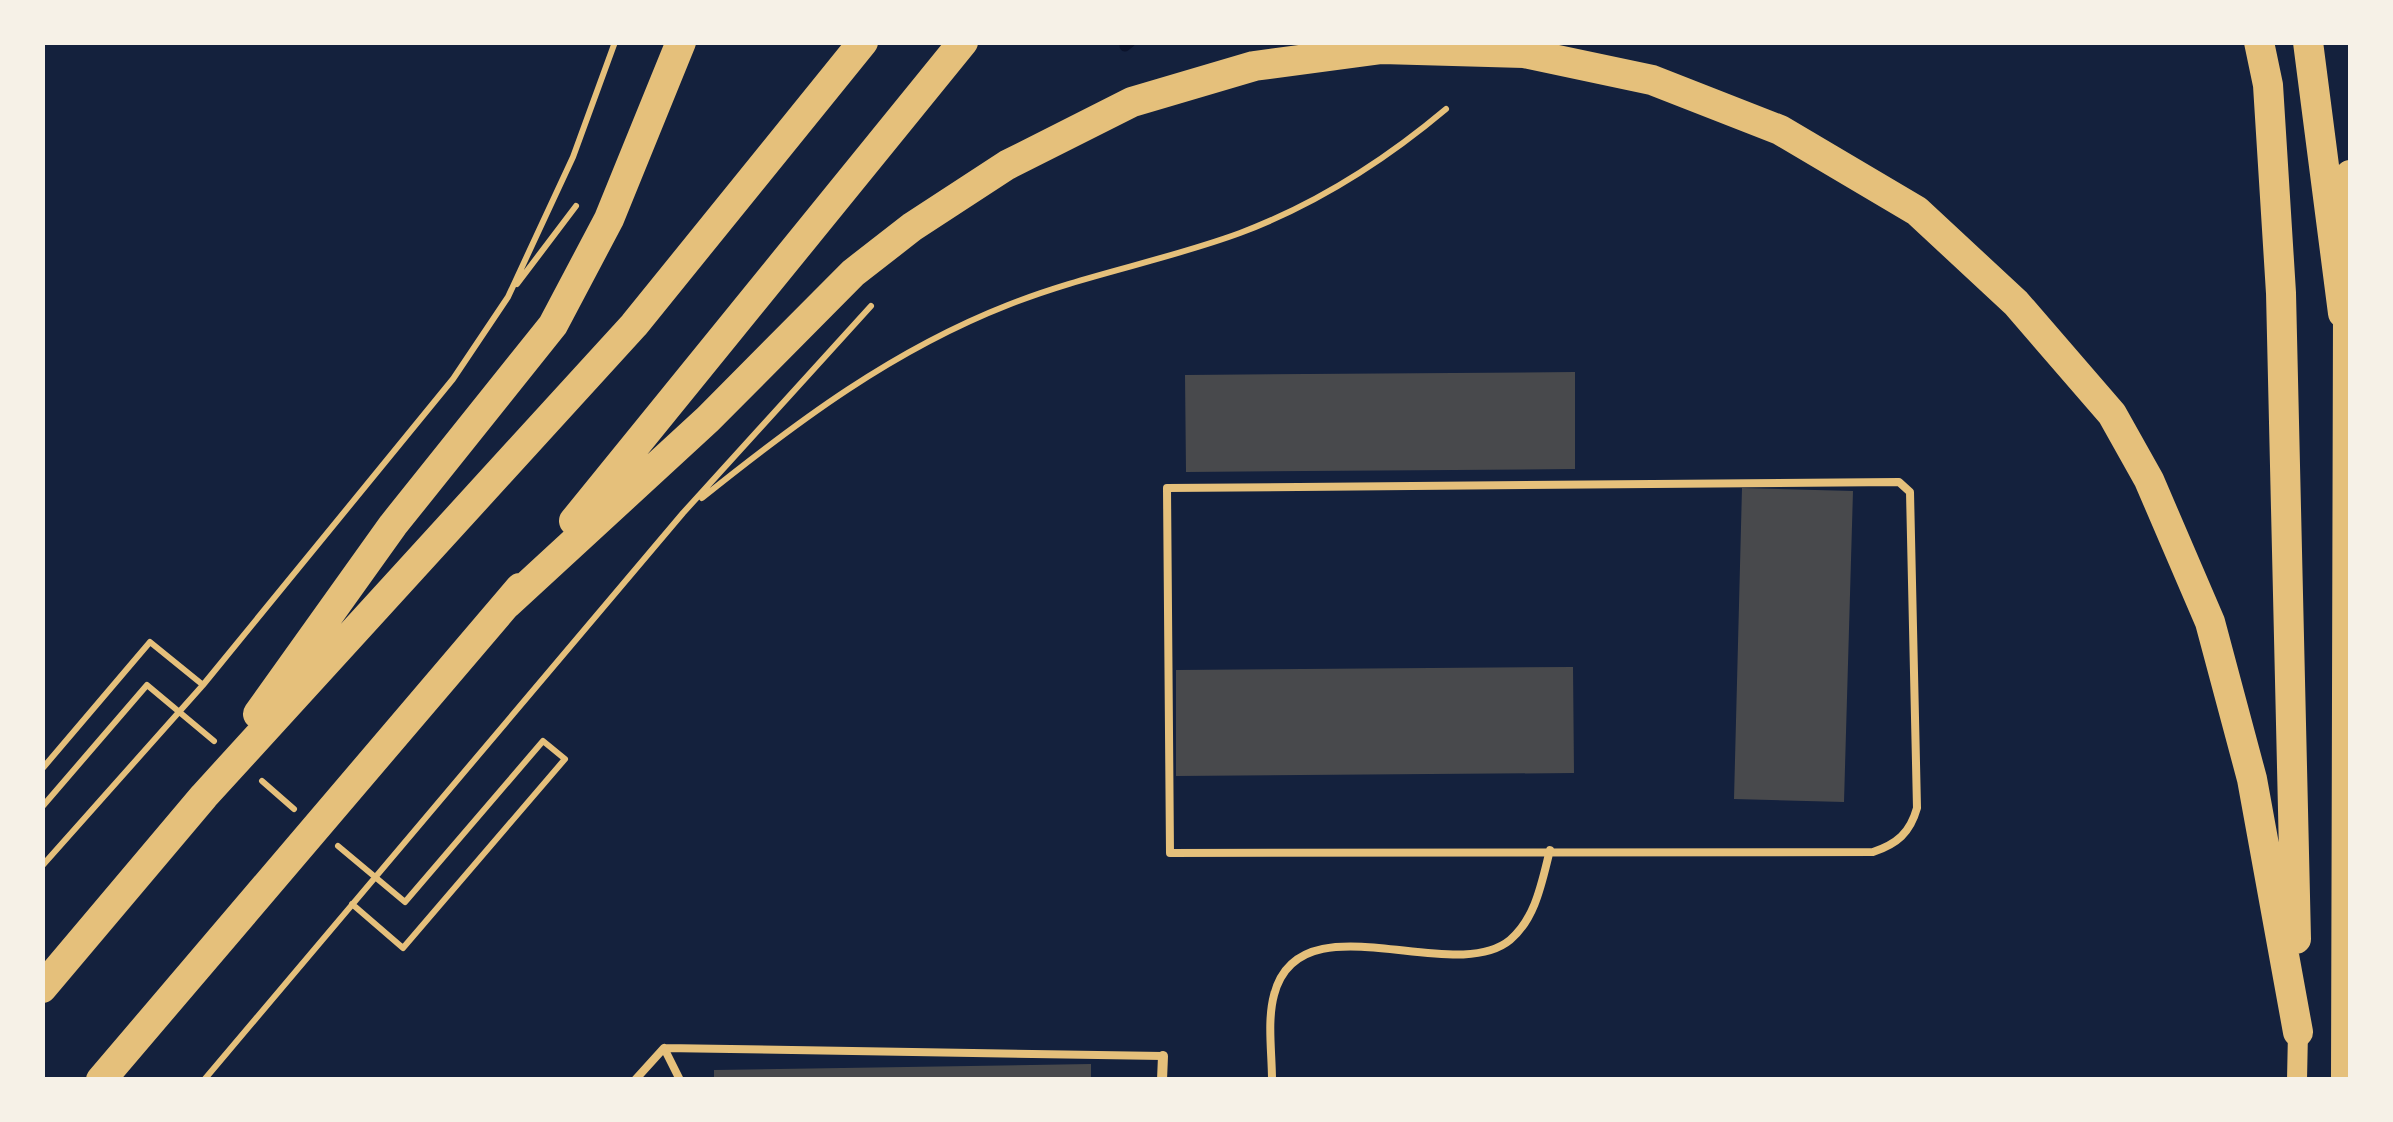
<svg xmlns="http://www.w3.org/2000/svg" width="2393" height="1122" font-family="Manrope,sans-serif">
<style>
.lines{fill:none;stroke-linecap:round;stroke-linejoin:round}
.stream{stroke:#0b132b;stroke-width:11}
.building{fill:#48494c}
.path{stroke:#e5c07b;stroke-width:6}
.service{stroke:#e5c07b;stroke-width:8}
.minor{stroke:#e5c07b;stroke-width:10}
.secondary{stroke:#e5c07b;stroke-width:20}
.motorway{stroke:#e5c07b;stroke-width:30}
</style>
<rect width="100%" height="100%" fill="#14213d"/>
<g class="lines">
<path class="stream" d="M1125 46 1130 42"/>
</g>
<path class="building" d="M1575 372V469L1186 472 1185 375Z
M1742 488 1853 491 1844 802 1734 799Z
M1573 667 1574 773 1176 776V670Z
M1091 1064V1080H714V1070Z"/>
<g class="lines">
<path class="path" d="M517 284 576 206
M702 498C798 421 893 350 1008 305 1083 275 1164 261 1240 233 1317 204 1383 162 1446 109
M42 769 150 642 203 685
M262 781 294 809
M42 807 147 685 214 741
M338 846 405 902 543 741 565 759 403 948 352 904
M42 866 203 685 453 379 508 297 573 157 615 42
M204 1080 683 513 871 306"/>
<path class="service" d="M1899 482 1910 492 1917 808C1910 833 1897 844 1873 852L1170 853 1167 488Z
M664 1048 680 1080
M635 1080 664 1048 1163 1056
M1272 1080C1272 1053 1267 1021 1274 995 1299 896 1453 987 1510 940 1536 918 1542 881 1550 850"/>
<path class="minor" d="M1162 1080 1163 1056"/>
<path class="secondary" d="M2297 1080 2298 1032
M2341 1080 2343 313"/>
<path class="motorway" d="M2259 42 2268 85 2281 293 2296 939
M2308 42 2343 313
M2347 237 2350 175
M574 521 963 42
M507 604 708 419 853 273 912 227 1007 165 1132 102 1254 66 1382 49 1524 53 1652 80 1780 130 1917 211 2016 303 2112 414 2149 480 2210 622 2252 779 2298 1032
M258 714 393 525 553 325 609 219 681 42
M42 988 204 796 634 325 863 42
M101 1080 520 588"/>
</g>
<rect width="2393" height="1122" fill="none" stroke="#f6f1e7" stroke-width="90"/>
</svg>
